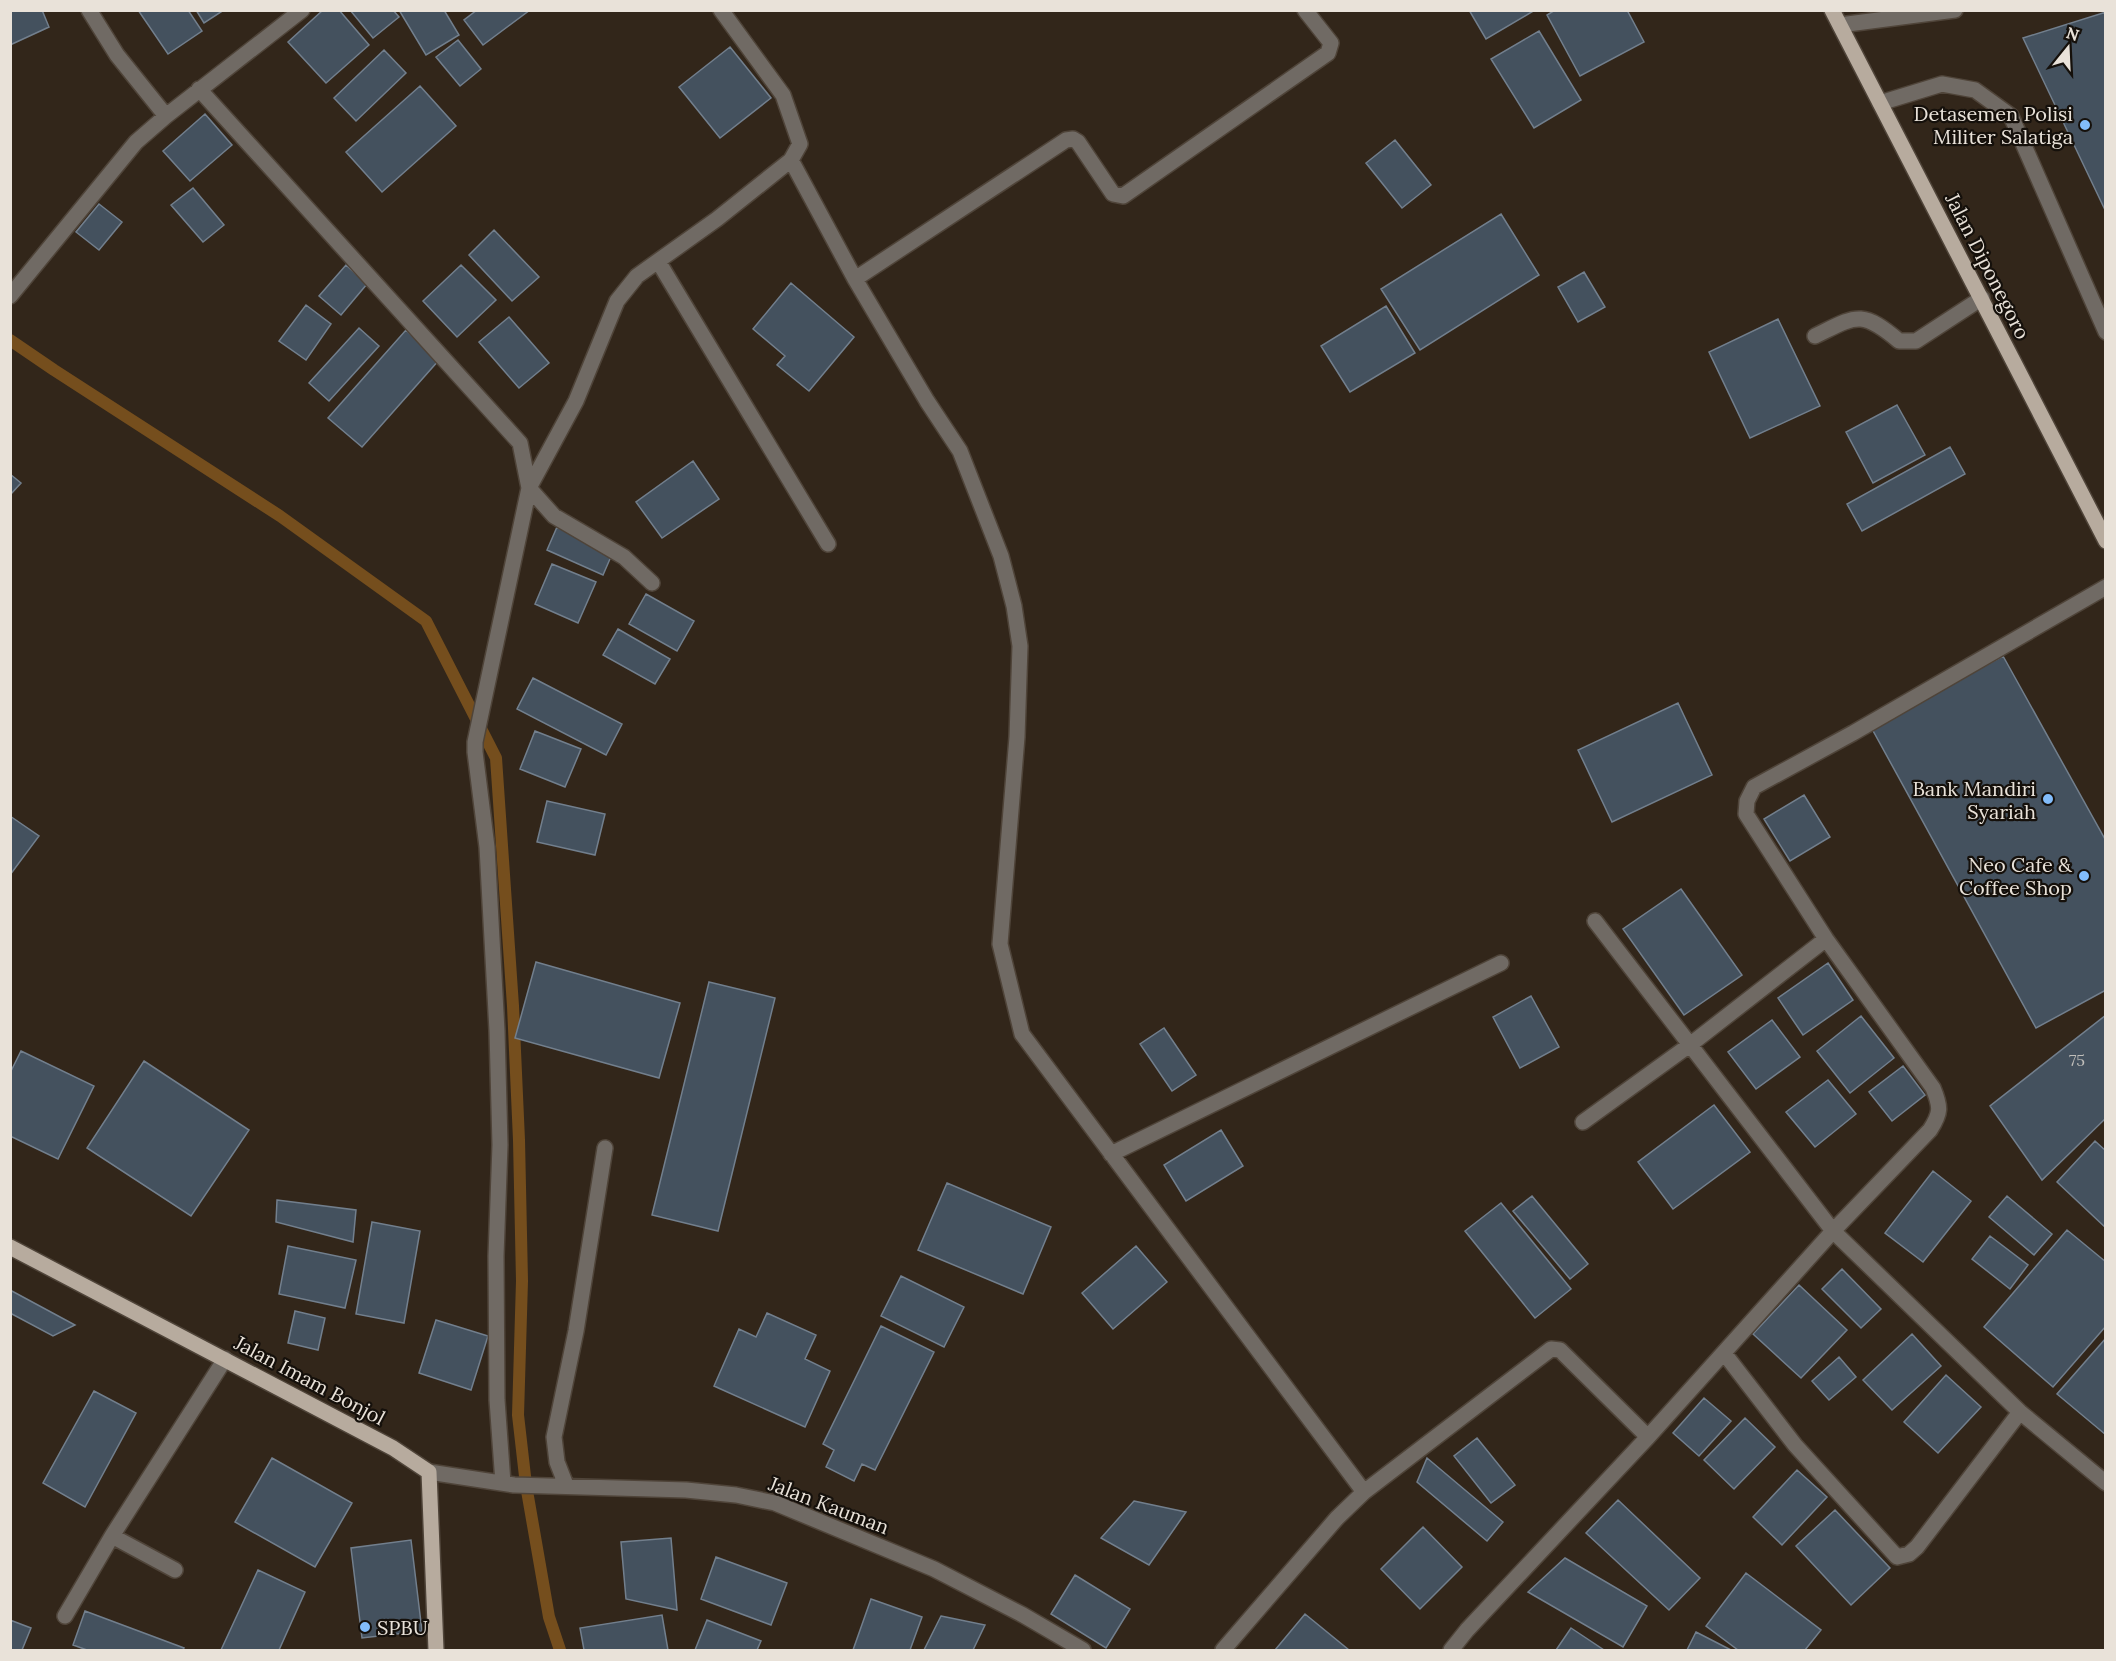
<svg xmlns="http://www.w3.org/2000/svg" width="2116" height="1661" font-family="Lora,serif">
<style>
.lines{fill:none;stroke-linecap:round;stroke-linejoin:round}
.stream{stroke:#754e1d;stroke-width:12}
.building{fill:#44515e;stroke:#727f8d;stroke-width:1.5}
.minor-casing{stroke:#4f4439;stroke-width:18}
.major-casing{stroke:#4f4439;stroke-width:18}
.minor{stroke:#706a64;stroke-width:15}
.major{stroke:#b7ab9e;stroke-width:15}
.poi-dot{fill:#82bcfa;stroke:#15100b;stroke-width:2}
.labels{text-anchor:middle;dominant-baseline:central;stroke-width:4.5;stroke-linejoin:round;paint-order:stroke}
.number-label{font-size:16px;fill:#c0beba}
.poi-label{font-size:20px;fill:#e9e2d9;stroke:#15100b;text-anchor:end}
.street-label{font-size:20px;fill:#e9e2d9;stroke:#15100b}
</style>
<rect width="100%" height="100%" fill="#32261a"/>
<g class="lines">
<path class="stream" d="M10 340 54 370 280 516 426 621 496 758 513 1006 519 1140 522 1281 518 1415 526 1485 549 1617 560 1650"/>
</g>
<path class="building" d="M10 10H42L49 27 10 45Z
M138 10H188L202 31 168 54Z
M196 10H224L204 23Z
M323 10H339L369 45 326 83 288 42Z
M350 10H393L399 17 373 38Z
M399 10H444L459 35 426 55Z
M477 10H530L483 45 464 20Z
M1469 10H1535L1486 39Z
M1555 10H1627L1644 42 1580 76 1547 15Z
M2106 12V212L2023 38Z
M1539 31 1581 100 1534 128 1491 59Z
M458 40 481 69 460 86 436 57Z
M730 47 771 98 720 138 679 87Z
M384 50 406 73 356 121 334 98Z
M420 86 456 126 382 192 346 152Z
M205 114 232 145 190 181 163 151Z
M1395 140 1431 185 1402 208 1366 163Z
M193 188 224 225 203 242 171 205Z
M99 204 122 222 99 250 76 232Z
M1501 214 1539 275 1420 350 1381 289Z
M494 230 539 277 512 301 469 255Z
M346 265 367 284 341 315 319 296Z
M461 265 496 300 457 337 423 301Z
M1584 272 1605 307 1578 322 1558 287Z
M791 283 854 337 809 391 777 365 785 356 753 329Z
M306 305 331 324 306 360 279 341Z
M1386 306 1415 353 1350 392 1321 346Z
M509 317 549 363 519 388 479 342Z
M1778 319 1820 406 1750 438 1709 352Z
M359 328 379 346 329 401 309 383Z
M406 330 439 360 362 447 328 418Z
M1897 405 1925 455 1873 483 1846 432Z
M1950 447 1965 474 1862 531 1847 504Z
M693 461 719 499 662 538 636 502Z
M10 474 21 483 10 495Z
M557 527 613 552 603 575 547 550Z
M552 564 596 582 578 623 535 604Z
M646 594 694 621 677 651 629 624Z
M618 629 670 659 655 684 603 655Z
M2003 656 2106 841V990L2036 1028 1871 727Z
M533 678 622 724 606 755 517 709Z
M1678 703 1712 775 1612 822 1578 750Z
M535 731 581 749 565 787 520 769Z
M1804 795 1830 837 1790 861 1764 819Z
M547 801 605 814 595 855 537 842Z
M10 816 39 836 10 875Z
M1681 889 1742 975 1684 1015 1623 929Z
M536 962 680 1003 659 1078 515 1038Z
M1828 963 1853 1000 1803 1035 1778 998Z
M709 982 775 998 718 1231 652 1215Z
M1531 996 1559 1047 1520 1068 1493 1017Z
M2106 1015V1118L2042 1180 1990 1106Z
M1861 1016 1894 1058 1850 1093 1817 1051Z
M1772 1020 1800 1057 1756 1089 1728 1052Z
M1164 1028 1196 1075 1172 1091 1140 1044Z
M21 1051 94 1086 58 1159 10 1136V1073Z
M144 1061 249 1130 191 1216 87 1148Z
M1903 1066 1925 1095 1892 1121 1869 1092Z
M1828 1080 1856 1114 1815 1147 1786 1112Z
M1714 1105 1750 1152 1673 1209 1638 1162Z
M1221 1130 1243 1166 1186 1201 1164 1165Z
M2095 1141 2106 1151V1228L2057 1182Z
M1933 1171 1971 1201 1923 1262 1885 1233Z
M947 1183 1051 1227 1023 1294 918 1250Z
M1532 1196 1588 1264 1570 1279 1513 1211Z
M2007 1196 2052 1234 2034 1255 1989 1217Z
M277 1200 356 1210 353 1242 276 1222Z
M1501 1203 1571 1289 1535 1318 1465 1231Z
M372 1222 420 1231 404 1323 356 1314Z
M2067 1230 2106 1262V1326L2053 1387 1984 1327Z
M1990 1236 2028 1265 2010 1289 1972 1259Z
M288 1246 356 1260 345 1308 279 1294Z
M1136 1246 1167 1282 1113 1329 1082 1293Z
M1842 1269 1881 1309 1861 1328 1822 1289Z
M901 1276 964 1307 944 1347 881 1316Z
M1799 1285 1847 1330 1801 1378 1753 1334Z
M10 1290 75 1325 53 1336 10 1313Z
M295 1311 325 1318 318 1350 288 1343Z
M767 1313 816 1335 805 1359 830 1371 805 1427 714 1386 739 1329 756 1337Z
M436 1320 488 1336 471 1390 419 1373Z
M881 1326 934 1352 875 1470 862 1464 854 1481 826 1467 834 1450 823 1444Z
M1912 1334 1941 1366 1892 1410 1863 1380Z
M2106 1338V1435L2057 1394Z
M1839 1357 1856 1377 1829 1400 1812 1381Z
M1946 1375 1981 1407 1938 1453 1904 1422Z
M94 1391 136 1413 85 1507 43 1483Z
M1704 1398 1731 1421 1699 1456 1673 1433Z
M1745 1418 1775 1447 1734 1489 1704 1460Z
M1477 1438 1515 1485 1491 1503 1454 1456Z
M272 1458 352 1503 315 1567 235 1522Z
M1427 1458 1503 1522 1487 1541 1417 1482Z
M1797 1470 1827 1497 1782 1545 1753 1517Z
M1618 1500 1700 1578 1669 1610 1586 1533Z
M1134 1501 1186 1512 1149 1565 1101 1538Z
M1835 1510 1890 1568 1851 1605 1796 1546Z
M1423 1527 1462 1567 1420 1609 1381 1569Z
M671 1538 677 1610 626 1599 621 1542Z
M411 1540 422 1631 362 1638 351 1548Z
M716 1557 787 1583 771 1625 701 1599Z
M1565 1558 1647 1606 1623 1647 1528 1592Z
M258 1570 305 1592 279 1650H221Z
M1746 1573 1821 1630 1805 1650H1738L1706 1626Z
M1075 1575 1130 1609 1106 1648 1051 1614Z
M871 1599 922 1617 910 1650H853Z
M85 1611 184 1648 183 1650H87L73 1645Z
M1305 1614 1349 1650H1275Z
M662 1615 668 1650H584L580 1628Z
M941 1616 985 1625 973 1650H924Z
M10 1620 31 1628 22 1650H10Z
M707 1620 761 1641 757 1650H695Z
M1571 1628 1604 1650H1556Z
M1696 1632 1731 1650H1687Z"/>
<g class="lines">
<g class="minor-casing">
<path id="minor" d="M89 10 117 55 166 116
M1840 25 1955 10
M199 89 520 443 529 488 554 516 624 557 652 583
M1880 103 1942 84 1975 90 2011 116 2106 332
M791 160 855 279 927 401 960 451 1001 556 1014 606 1020 646 1017 737 1000 944 1022 1034 1364 1492 1337 1518 1223 1650
M658 261 828 544
M855 279 1066 140 1073 139 1078 142 1113 194 1123 196 1328 53 1331 43 1305 10
M10 296 136 142 166 116 302 10
M1815 336C1856 316 1861 309 1899 341H1916L1982 298
M1595 921 1833 1231 2020 1412 2106 1483
M1583 1122 1691 1044 1826 939
M1111 1154 1501 963
M1724 1353 1795 1445 1897 1557 1909 1554 1917 1547 2020 1412
M429 1472 514 1485 686 1490 736 1495 775 1503 934 1569 1023 1615 1083 1650
M503 1483 497 1400 496 1256 500 1145 497 1031 487 847 475 752V742L529 488 576 401 617 301 637 276 717 219 791 160 800 144 783 95 721 10
M566 1485 557 1462 554 1437 576 1331 605 1148
M1364 1492 1551 1349 1560 1350 1648 1437
M112 1536 175 1570
M65 1616 112 1536 225 1359
M1451 1650 1467 1630 1648 1437 1833 1231 1930 1130C1941 1113 1941 1107 1933 1088L1826 939 1746 814 1747 801 1754 787 1853 733 2106 587"/>
</g>
<g class="major-casing">
<path id="major" d="M1832 10 2106 541
M10 1247 393 1448 429 1472 436 1650"/>
</g>
<use href="#minor" class="minor"/>
<use href="#major" class="major"/>
</g>
<g class="poi-dot">
<circle cx="2085" cy="125" r="6"/>
<circle cx="2048" cy="799" r="6"/>
<circle cx="2084" cy="876" r="6"/>
<circle cx="365" cy="1627" r="6"/>
</g>
<g class="labels">
<g class="number-label">
<text x="2077" y="1060">75</text>
</g>
<g class="poi-label">
<text x="2073" y="113">Detasemen Polisi<tspan x="2073" dy="23">Militer Salatiga</tspan></text>
<text x="2036" y="788">Bank Mandiri<tspan x="2036" dy="23">Syariah</tspan></text>
<text x="2072" y="864">Neo Cafe &amp;<tspan x="2072" dy="23">Coffee Shop</tspan></text>
<text x="377" y="1627" text-anchor="start">SPBU</text>
</g>
<g class="street-label">
<text transform="translate(1988 266) rotate(63)">Jalan Diponegoro</text>
<text transform="translate(310 1380) rotate(28)">Jalan Imam Bonjol</text>
<text transform="translate(829 1505) rotate(21)">Jalan Kauman</text>
</g>
</g>
<rect width="2116" height="1661" fill="none" stroke="#e9e2d9" stroke-width="24"/>
<g transform="translate(2068 48) rotate(18)" stroke="#15100b" stroke-width="4.5" paint-order="stroke">
<path d="M0-4.5L10 22L0 15L-10 22Z" fill="#e9e2d9"/>
<text y="-9" font-size="16" font-weight="bold" text-anchor="middle" fill="#e9e2d9">N</text>
</g>
</svg>
